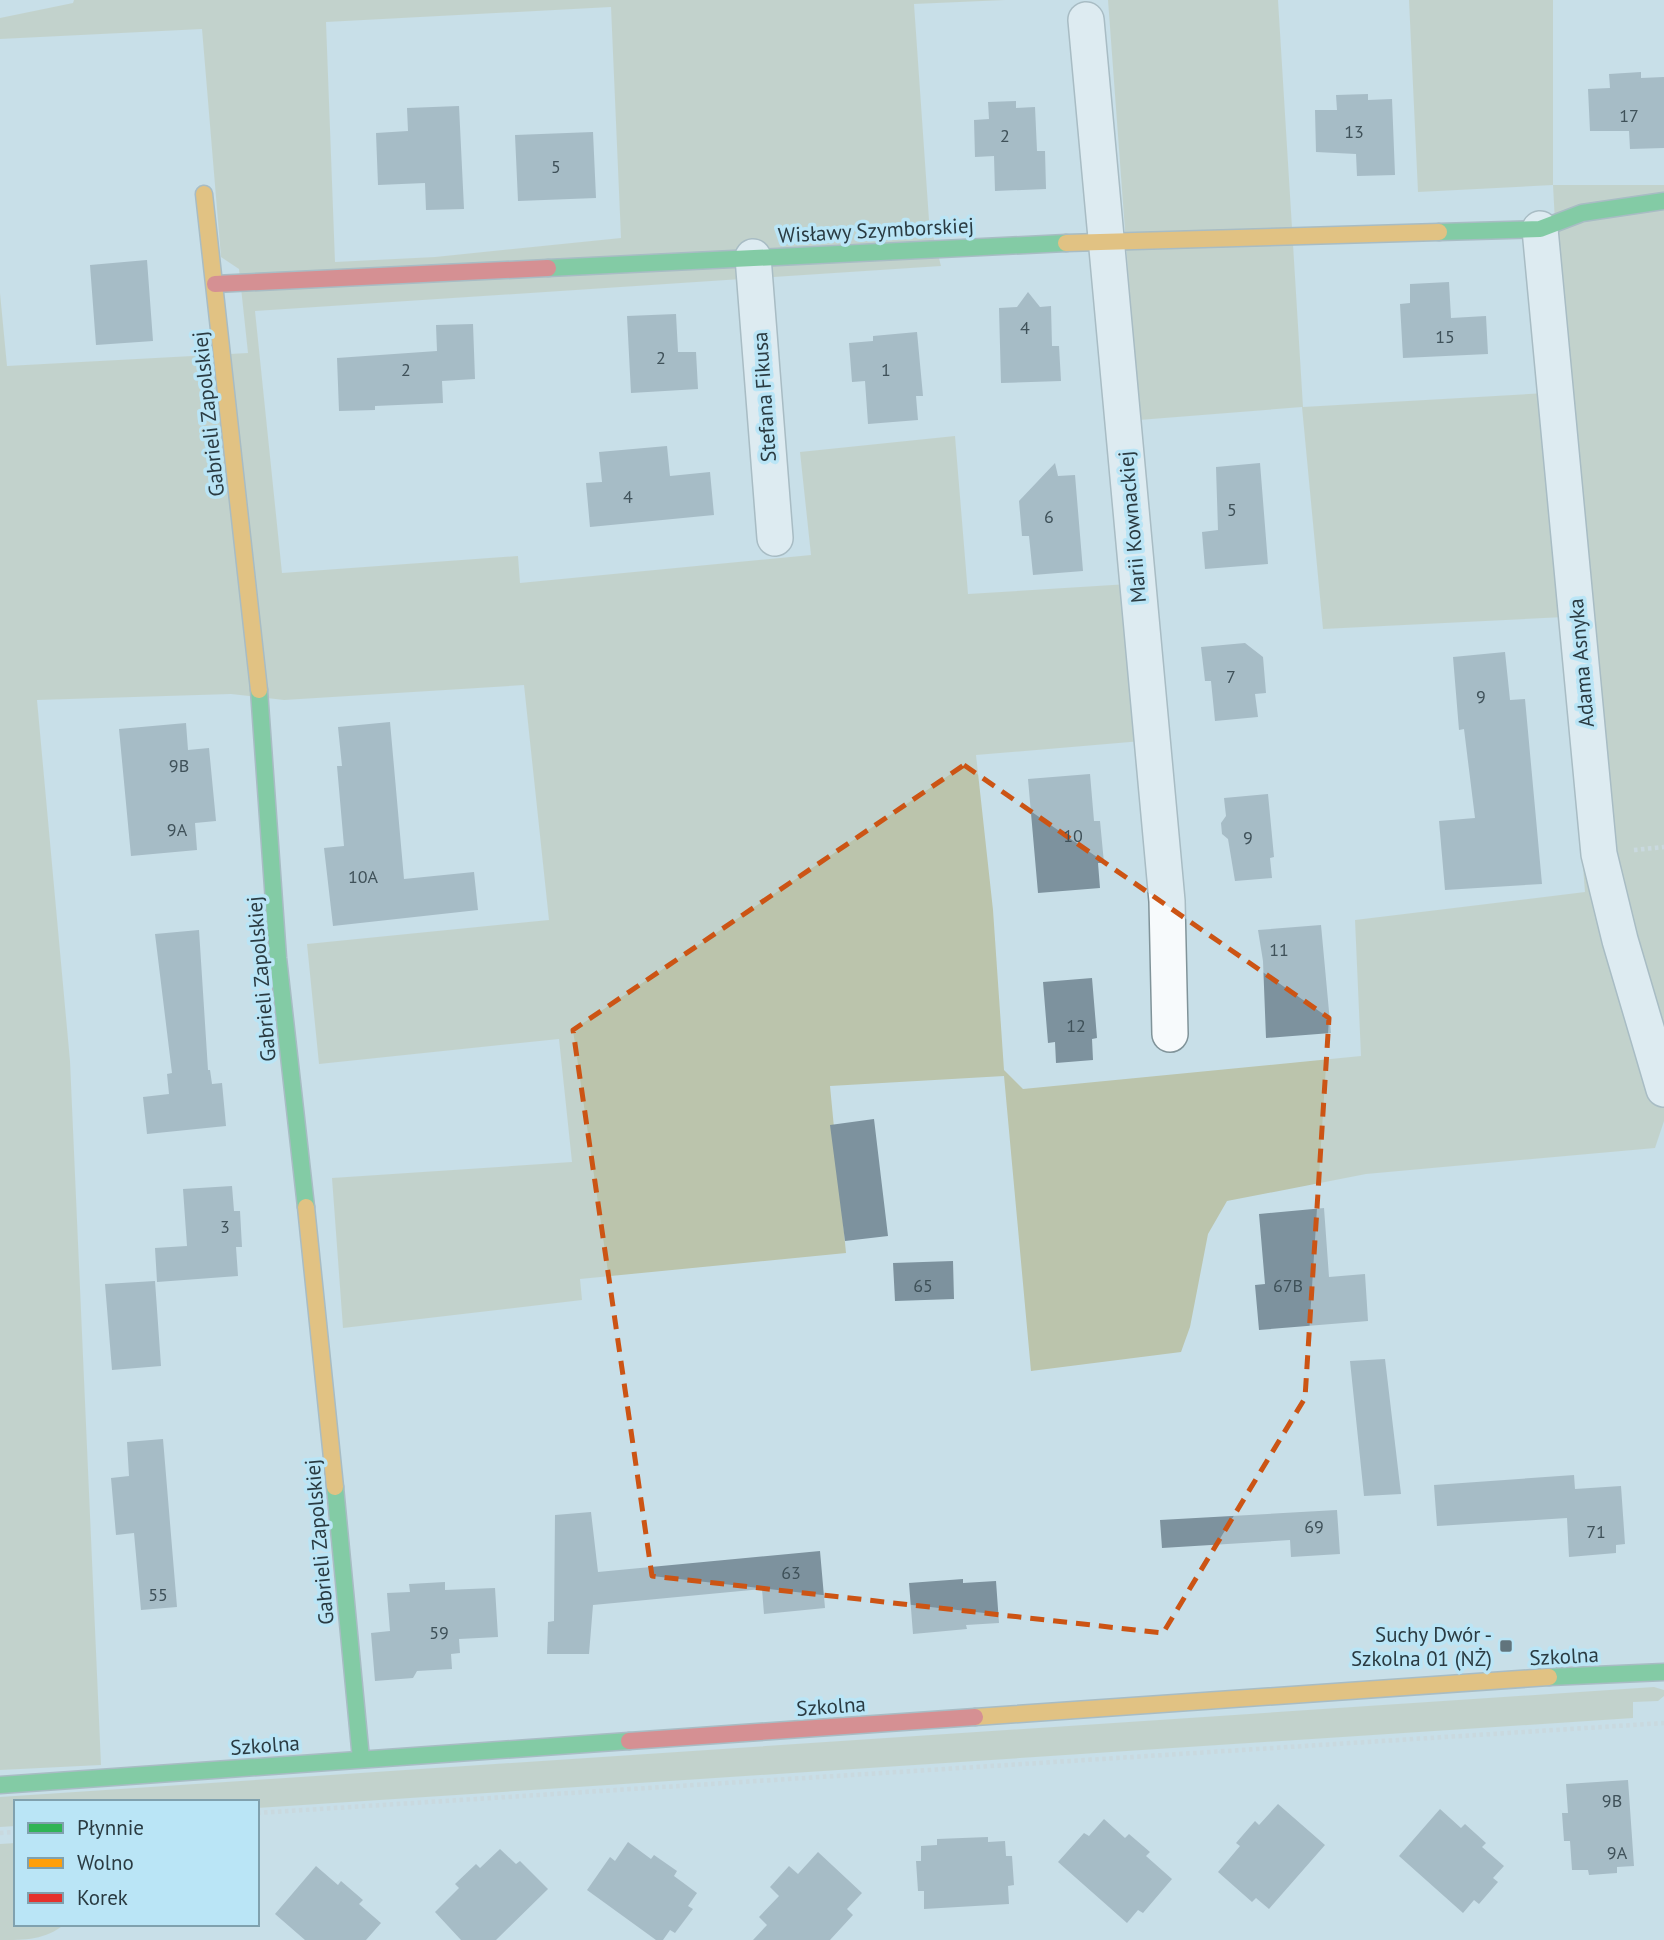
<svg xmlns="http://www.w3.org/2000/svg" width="1664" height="1940" font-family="'PT Sans',sans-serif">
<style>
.green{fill:#bbc4ac;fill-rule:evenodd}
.building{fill:#7d929e}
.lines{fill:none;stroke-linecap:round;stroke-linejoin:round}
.street-casing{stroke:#809399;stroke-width:38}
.fast-casing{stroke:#809399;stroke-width:19}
.slow-casing{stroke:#809399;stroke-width:19}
.jam-casing{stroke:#809399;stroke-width:19}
.path{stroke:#cbd2d4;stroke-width:4.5;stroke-dasharray:3.5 3.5;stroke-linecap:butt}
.street{stroke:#f7fafc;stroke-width:35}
.fast{stroke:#30b455;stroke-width:16}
.slow{stroke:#ff9f0a;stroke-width:16}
.jam{stroke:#e5322d;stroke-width:16}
.marked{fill:none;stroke:#cc5414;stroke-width:5;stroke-dasharray:14 9;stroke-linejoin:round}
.poi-dot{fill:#61747c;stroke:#bae5f6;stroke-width:2.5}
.labels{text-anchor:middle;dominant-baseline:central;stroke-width:7;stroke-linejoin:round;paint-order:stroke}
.number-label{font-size:18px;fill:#3f5159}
.street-label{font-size:21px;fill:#2a3b42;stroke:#bae5f6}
.poi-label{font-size:21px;fill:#2a3b42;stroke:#bae5f6;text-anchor:end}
</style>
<rect width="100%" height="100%" fill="#c8dfe8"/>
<path class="green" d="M74 0H1005L914 4 929 220 941 266 255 311 282 573 518 556 520 583 811 555 800 452 955 436 968 594 1129 584 1142 741 976 755 993 910 1004 1070 1023 1089 1361 1056 1355 920 1585 892 1564 617 1323 629 1302 407 1139 420 1108 0H1278L1303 407 1564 392 1553 185 1418 192 1409 0H1553V185H1664V1121L1655 1148 1366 1174 1227 1201 1208 1234 1190 1327 1181 1352 1031 1371 1004 1076 830 1086 846 1253 580 1279 582 1300 343 1328 332 1178 572 1162 559 1039 319 1064 307 944 549 920 524 685 284 700 231 694 37 700 70 1061 101 1765 0 1770V293L7 366 248 353 239 269 221 257 202 29 0 39V18L73 3ZM611 7 621 238 435 257 335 262 326 22Z
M1654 1687 1664 1690V1696L1658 1701 1633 1702V1718L257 1808V1802H16V1826L0 1827V1797Z
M16 1843V1924H65C45 1940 26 1940 0 1940V1844Z"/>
<path class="building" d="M1641 72V78L1664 77V148L1630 149 1629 131H1590L1588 89 1610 88 1609 74Z
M1368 94V100L1392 99 1395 175 1357 176 1356 154 1316 152 1315 110H1337L1336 95Z
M1016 101V108L1035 107 1037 151H1045L1046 189 995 191 994 156 975 157 974 120 989 119 988 102Z
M459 106 464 209 426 210 425 183 378 185 376 133 408 131 407 108Z
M593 132 596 198 518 201 515 135Z
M147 260 153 341 96 345 90 265Z
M1449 282 1451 318 1486 316 1488 354 1403 358 1400 304 1410 303V284Z
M1028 292 1040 307 1051 306 1052 346H1059L1061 381 1001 383 999 308 1017 307Z
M676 314 678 352H696L698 389 631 393 627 316Z
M473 324 475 379 442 381 443 403 375 406V410L339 411 337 358 437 351 436 325Z
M917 332 923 396H916L918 420 868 424 865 381 852 382 849 343 873 341V336Z
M667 446 670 476 710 472 714 515 590 527 586 483 602 482 599 452Z
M1055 463 1058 476 1075 475 1083 571 1033 575 1029 536H1022L1019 501Z
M1260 463 1268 564 1205 569 1202 532 1218 530 1216 467Z
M1245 643 1263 657 1266 693 1255 694 1258 717 1215 721 1211 681H1205L1201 647Z
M1505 652 1510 700 1525 699 1542 884 1445 890 1439 821 1475 818 1464 729 1459 730 1453 657Z
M390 722 404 879 474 872 478 910 333 926 324 848 344 846 337 766H342L338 727Z
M186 723 188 750 209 748 216 821 195 823 197 850 131 856 119 729Z
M1090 774 1094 821H1100L1104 863H1098L1100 888 1038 893 1028 779Z
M1268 794 1274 857 1270 858 1272 878 1235 881 1228 839 1222 834 1221 823 1226 816 1224 798Z
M1321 925 1331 1033 1266 1038 1263 961 1258 930Z
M199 930 208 1070H210L212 1084 222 1083 226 1126 147 1134 143 1097 169 1094 167 1074 172 1073 155 934Z
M1092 978 1097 1038 1092 1039 1093 1060 1056 1063 1055 1042 1048 1043 1043 982Z
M874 1119 888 1236 845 1241 830 1125Z
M232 1186 234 1211H240L242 1247H236L238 1276 157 1282 155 1248 187 1246 183 1189Z
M1324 1208 1329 1277 1365 1274 1368 1321 1259 1330 1255 1285 1265 1284 1259 1214Z
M953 1261 954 1299 895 1301 893 1263Z
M155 1281 161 1366 112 1370 105 1284Z
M1385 1359 1401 1494 1364 1496 1350 1361Z
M163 1439 177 1607 141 1610 134 1533 116 1535 111 1478 129 1476 127 1442Z
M1574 1475 1575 1489 1621 1486 1625 1544 1616 1545V1553L1569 1557 1567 1518 1437 1526 1434 1485Z
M1337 1510 1340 1554 1291 1557 1290 1540 1162 1548 1160 1520Z
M591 1512 598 1572 820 1551 825 1608 764 1614 762 1589 593 1605 589 1654H547L548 1622 554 1621 555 1515Z
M963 1579V1583L996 1581 999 1623 966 1625 967 1629 913 1634 909 1583Z
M445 1582V1590L495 1588 498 1637 459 1639 460 1653 451 1654 452 1669 417 1671 413 1678 375 1681 371 1633 390 1631 387 1593 410 1592 409 1584Z
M1628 1780 1634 1866 1617 1867V1873L1589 1875 1588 1870H1572L1570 1841H1564L1562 1813H1568L1566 1784Z
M1278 1804 1325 1845 1269 1909 1256 1898 1252 1902 1218 1872 1240 1846 1236 1843 1255 1821 1259 1825Z
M1440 1809 1461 1828 1465 1824 1486 1843 1482 1847 1504 1866 1493 1878 1498 1882 1479 1904 1474 1900 1463 1913 1399 1856Z
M1104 1819 1125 1838 1129 1834 1150 1852 1146 1856 1172 1879 1143 1913 1138 1910 1127 1923 1058 1862 1084 1833 1089 1836Z
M988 1837V1842L1005 1841 1006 1856H1012L1014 1885 1008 1886 1009 1904 924 1909V1891H918L916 1861H921V1846L937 1845V1839Z
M628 1842 651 1859 654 1855 677 1871 674 1876 697 1893 688 1906 693 1909 675 1933 670 1930 663 1940H656L587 1890 610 1857 615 1861Z
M500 1849 516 1864 520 1861 548 1889 496 1940H461L435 1912 459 1888 455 1884 476 1864 480 1868Z
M818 1852 862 1893 847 1909 853 1915 830 1940H753L767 1925 759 1917 779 1896 770 1887 789 1866 798 1874Z
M316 1866 338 1885 341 1881 363 1900 359 1904 381 1923 366 1940H305L275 1914Z"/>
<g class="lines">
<g class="street-casing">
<path id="street" d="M1086 20 1167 901 1170 1034
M1540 229 1599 854 1620 940 1664 1089
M753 257 775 538"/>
</g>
<g class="fast-casing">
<path id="fast" d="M1439 232 1540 229 1582 213 1664 201
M548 268 1066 243
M259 690 278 958 306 1207
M335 1487 361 1759
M1549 1677 1664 1672
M0 1785 629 1741"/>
</g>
<g class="slow-casing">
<path id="slow" d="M204 194 259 690
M1066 243 1439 232
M306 1207 335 1487
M975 1717 1549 1677"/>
</g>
<g class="jam-casing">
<path id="jam" d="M215 284 548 268
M629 1741 975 1717"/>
</g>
<path class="path" d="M1634 850 1664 847
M257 1813 1664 1723
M0 1833 16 1832"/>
<use href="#street" class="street"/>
<use href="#fast" class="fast"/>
<use href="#slow" class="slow"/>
<use href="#jam" class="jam"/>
</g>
<path d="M0 0H1664V1940H0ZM964 765 1329 1018 1305 1398 1163 1633 652 1576 573 1030Z" fill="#c8dfe8" fill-opacity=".55" fill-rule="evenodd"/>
<path class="marked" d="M964 765 1329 1018 1305 1398 1163 1633 652 1576 573 1030Z"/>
<rect class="poi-dot" x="1499" y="1639" width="14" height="14" rx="3.5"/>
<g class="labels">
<g class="number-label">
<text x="1629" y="115">17</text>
<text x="1354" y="131">13</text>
<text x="1005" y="135">2</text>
<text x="556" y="166">5</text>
<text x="1025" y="327">4</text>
<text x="1445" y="336">15</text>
<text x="661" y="357">2</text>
<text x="406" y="369">2</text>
<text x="886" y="369">1</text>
<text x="628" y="496">4</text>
<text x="1232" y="509">5</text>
<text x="1049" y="516">6</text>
<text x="1231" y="676">7</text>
<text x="1481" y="696">9</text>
<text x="179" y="765">9B</text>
<text x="177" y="829">9A</text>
<text x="1073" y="835">10</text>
<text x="1248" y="837">9</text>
<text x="363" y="876">10A</text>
<text x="1279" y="949">11</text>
<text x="1076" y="1025">12</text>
<text x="225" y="1226">3</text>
<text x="923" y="1285">65</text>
<text x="1288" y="1285">67B</text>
<text x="1314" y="1526">69</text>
<text x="1596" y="1531">71</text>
<text x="791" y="1572">63</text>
<text x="158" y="1594">55</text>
<text x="439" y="1632">59</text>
<text x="1612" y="1800">9B</text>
<text x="1617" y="1852">9A</text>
</g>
<g class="street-label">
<text transform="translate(876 230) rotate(-3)">Wisławy Szymborskiej</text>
<text transform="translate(764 397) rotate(-94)">Stefana Fikusa</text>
<text transform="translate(208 414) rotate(-96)">Gabrieli Zapolskiej</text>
<text transform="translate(1132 527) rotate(-95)">Marii Kownackiej</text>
<text transform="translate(1581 663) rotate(-95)">Adama Asnyka</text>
<text transform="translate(261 979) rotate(-95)">Gabrieli Zapolskiej</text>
<text transform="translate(319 1542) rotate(-95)">Gabrieli Zapolskiej</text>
<text transform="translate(1564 1656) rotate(-3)">Szkolna</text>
<text transform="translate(831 1706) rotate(-4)">Szkolna</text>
<text transform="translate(265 1745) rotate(-4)">Szkolna</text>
</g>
<g class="poi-label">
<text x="1492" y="1634">Suchy Dwór -<tspan x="1492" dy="24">Szkolna 01 (NŻ)</tspan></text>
</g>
</g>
<rect x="14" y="1800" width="245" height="126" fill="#bae5f6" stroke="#80a1ae" stroke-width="2"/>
<rect x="28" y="1823" width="35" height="10" fill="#30b455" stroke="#80a1ae" stroke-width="2"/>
<text x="77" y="1835" font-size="21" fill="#2a3b42">Płynnie</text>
<rect x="28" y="1858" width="35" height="10" fill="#ff9f0a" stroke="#80a1ae" stroke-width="2"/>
<text x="77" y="1870" font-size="21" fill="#2a3b42">Wolno</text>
<rect x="28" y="1893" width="35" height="10" fill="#e5322d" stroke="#80a1ae" stroke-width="2"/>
<text x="77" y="1905" font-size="21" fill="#2a3b42">Korek</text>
</svg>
